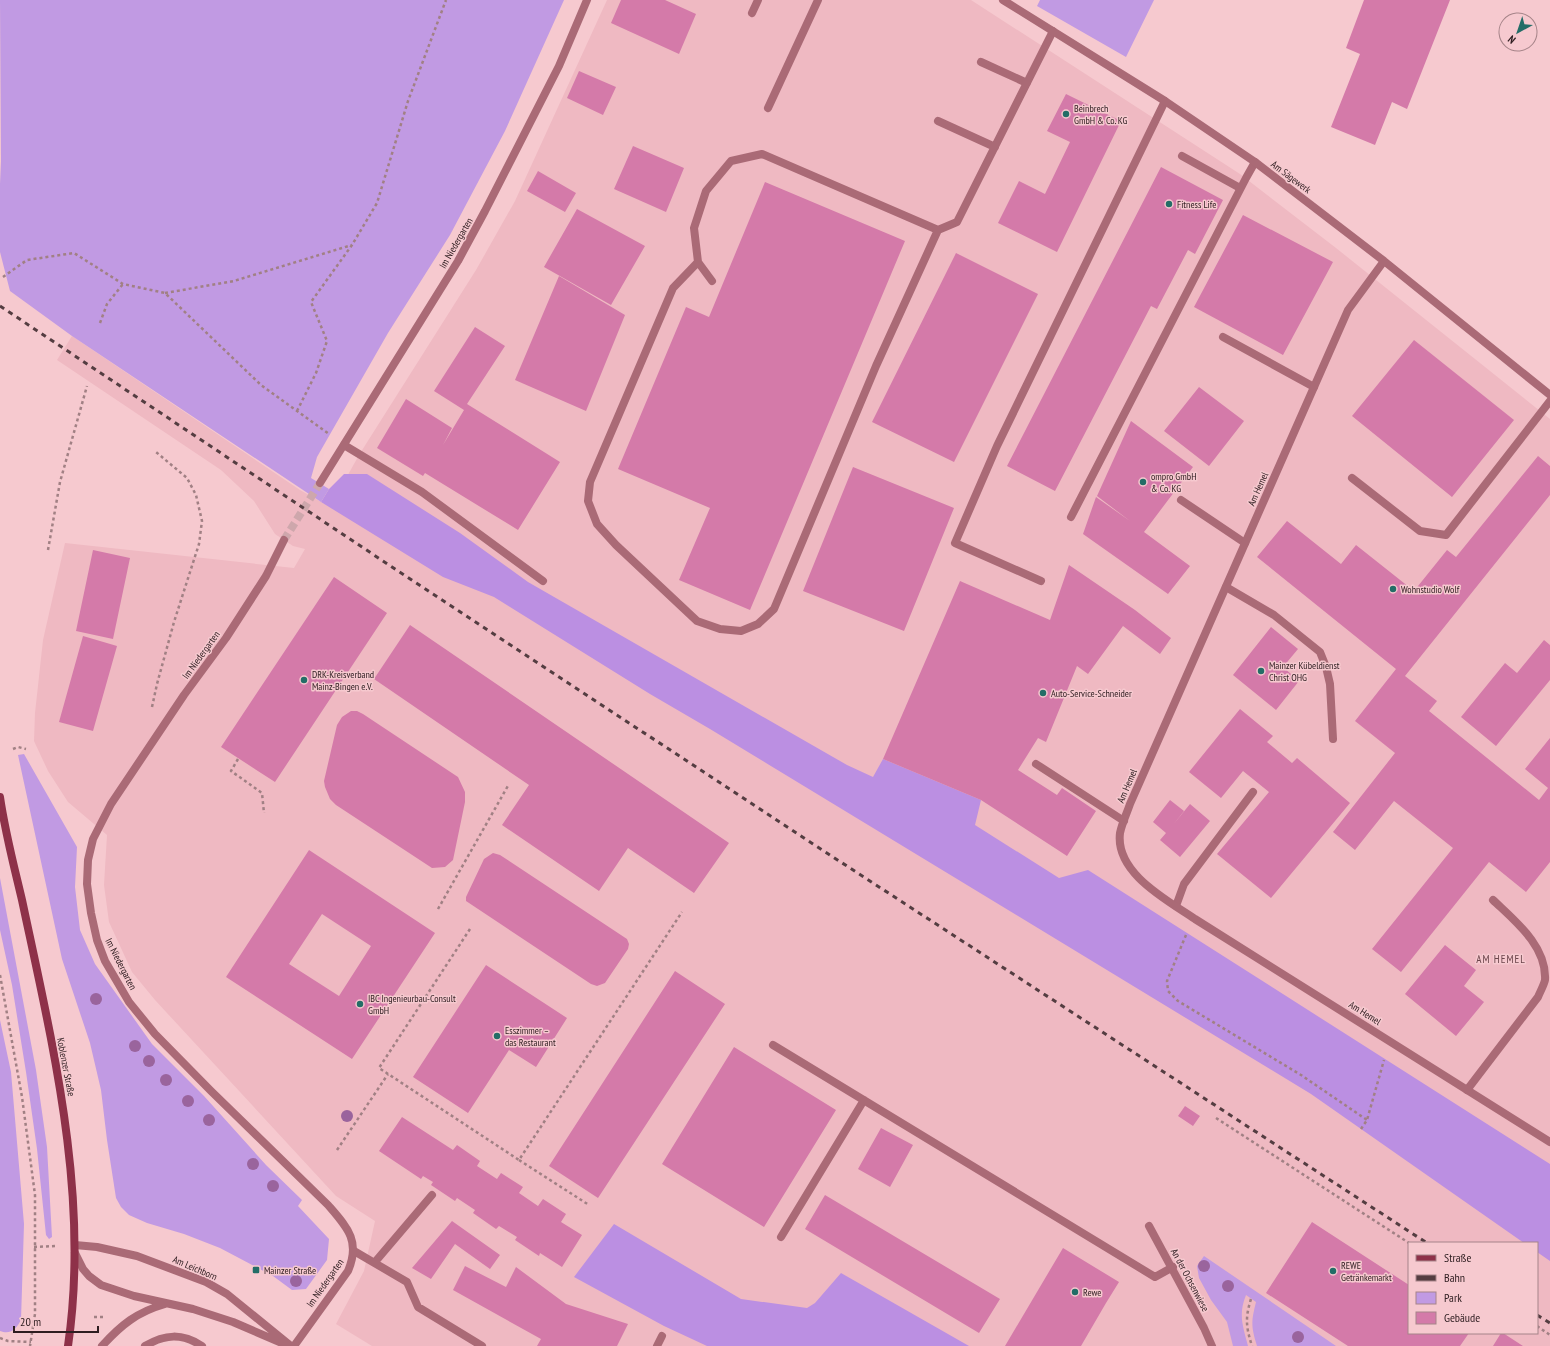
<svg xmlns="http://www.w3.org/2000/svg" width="1550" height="1346" font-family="'PT Sans Narrow',sans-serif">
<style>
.built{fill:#efb9c2;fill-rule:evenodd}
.green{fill:#c19ae3}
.forest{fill:#bb8fe2}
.building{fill:#d47aa9;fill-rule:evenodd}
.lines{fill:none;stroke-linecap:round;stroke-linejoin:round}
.minor-tunnel{stroke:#cea7ac;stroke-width:8;stroke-dasharray:8 4;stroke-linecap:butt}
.path{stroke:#a18084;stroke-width:2.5;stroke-dasharray:3 3;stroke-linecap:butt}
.service{stroke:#aa6a76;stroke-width:8}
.minor{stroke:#aa6a76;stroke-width:8}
.tertiary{stroke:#aa6a76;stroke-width:8}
.secondary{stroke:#8e3149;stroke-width:8}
.rail{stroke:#543d41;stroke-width:3;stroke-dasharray:5 5;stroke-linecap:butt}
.tree{fill:#9a649d}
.poi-dot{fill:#236d67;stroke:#f6c9cf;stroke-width:1.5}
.labels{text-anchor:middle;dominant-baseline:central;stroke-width:3;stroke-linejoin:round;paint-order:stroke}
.poi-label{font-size:10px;fill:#2e1d20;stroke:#f6c9cf;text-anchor:start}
.street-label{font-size:10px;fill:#2e1d20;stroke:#f6c9cf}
.neighbourhood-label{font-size:11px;letter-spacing:1px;fill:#6b454b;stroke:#f6c9cf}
</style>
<rect width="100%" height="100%" fill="#f6c9cf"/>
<path class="built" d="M607 0H971L1240 174 1336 248 1550 419V1346H372L336 1324 364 1271 375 1221 336 1196 155 1000 132 972 109 922 104 885 107 835 68 802 48 771 34 741 35 713 43 640 65 543 294 568 305 549 293 546 275 534 254 501 221 470 57 360 72 336 300 490 330 507 359 455 476 270 515 201ZM1409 1243H1537V1333H1409Z"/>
<path class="green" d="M0 0H564L505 131 450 235 388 333 317 457 311 478 329 489 321 502 72 336 10 291 0 252V184L1 161Z
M1040 0H1154L1126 57 1037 6Z
M24 754 77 847 75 887 80 930 95 964 152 1044 204 1096 266 1165 302 1200 298 1206 329 1239 327 1260 306 1289 292 1290 273 1276 220 1248 184 1234 147 1223 129 1215 121 1207 116 1198 107 1140 101 1090 90 1043 62 959 18 755Z
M0 878 36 1070 47 1147 52 1237 49 1239 46 1235 37 1149 26 1072 12 985 0 930Z
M0 1020 11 1072 24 1224 21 1320C16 1329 11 1335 0 1331Z
M1204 1256 1336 1346H1257C1251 1326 1251 1322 1256 1302L1246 1295C1238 1315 1243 1326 1248 1346H1233L1227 1322 1211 1300 1199 1278 1197 1266Z"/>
<path class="forest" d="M344 474H367L460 533 528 582 847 765 873 777 883 759 981 800 975 825 1059 878 1088 870 1550 1164V1261L1537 1252V1243H1524L1311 1094 710 729 650 694 494 597 443 577 321 502 329 489Z
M614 1224 741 1299 807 1308 815 1303 841 1273 969 1346H707L664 1326 574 1277Z"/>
<path class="building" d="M621 0H665L696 14 679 54 611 23Z
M1364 0H1450L1407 109 1392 102 1375 145 1331 127 1360 54 1346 48Z
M579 71 616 87 603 115 567 98Z
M1066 94 1121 121 1057 252 998 223 1019 181 1045 194 1070 142 1047 131Z
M633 146 684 168 666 212 614 189Z
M1161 167 1223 200 1195 254 1188 250 1157 309 1151 306 1055 491 1007 466Z
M538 171 576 193 565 212 527 191Z
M765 182 905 241 750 610 679 580 710 508 618 469 686 307 709 317Z
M577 209 645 246 611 305 544 267Z
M1243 215 1333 262 1283 355 1194 307Z
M956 253 1038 294 954 462 872 422Z
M559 276 625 315 586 411 515 380Z
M475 327 505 346 467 404 560 462 518 530 425 473 423 476 377 448 406 399 452 428 443 445 464 410 434 391Z
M1414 340 1514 420 1452 497 1352 416Z
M1199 387 1244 421 1209 466 1164 431Z
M1131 421 1193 467 1144 532 1190 566 1168 594 1083 534 1096 497 1130 521 1097 496Z
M1538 456 1550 466V495L1405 676 1437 701 1429 711 1539 800 1548 788 1525 769 1550 738V862L1526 892 1489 862 1401 972 1372 949 1453 848 1394 801 1355 850 1333 832 1395 753 1355 721 1396 669 1257 557 1287 521 1341 564 1356 545 1414 591 1447 550 1456 557Z
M853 467 954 508 904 631 803 591Z
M93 550 130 558 113 639 76 631Z
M1069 565 1135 610 1171 638 1160 654 1123 626 1088 674 1077 666 1046 742 1038 738 1018 770 1057 795 1062 788 1096 811 1067 856 981 800 883 759 960 581 1050 620Z
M334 577 387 613 275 782 221 747Z
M410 625 729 843 694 893 628 848 599 891 502 825 529 785 374 679Z
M1271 627 1298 649 1283 667 1299 681 1276 710 1233 675Z
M83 636 117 646 93 731 59 722Z
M1544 640 1550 645V680L1496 746 1461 717 1505 663 1517 673Z
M1240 709 1273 736 1267 742 1292 763 1297 758 1350 803 1271 898 1217 854 1269 792 1243 771 1221 798 1189 772Z
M351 711H357L363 714 458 777 465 792V802L453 860 445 867 432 868 336 805 330 799 325 787 324 781 337 725 342 717Z
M1170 800 1184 811 1173 825 1190 804 1210 821 1180 857 1160 840 1166 833 1153 822Z
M309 850 435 933 352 1059 226 977ZM322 914 371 946 339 996 289 964Z
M493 853 500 855 627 939 629 944 628 949 605 983 597 986 591 984 466 901V897L484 859Z
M1445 945 1476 970 1464 986 1484 1002 1456 1036 1405 994Z
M486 965 567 1018 536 1067 509 1050 468 1113 413 1077Z
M675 971 725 1004 598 1198 549 1166Z
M734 1047 836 1110 764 1227 662 1164Z
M1185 1106 1200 1116 1193 1126 1178 1116Z
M402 1117 453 1150 457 1145 480 1161 477 1166 497 1179 501 1173 523 1187 519 1193 538 1206 543 1199 566 1214 561 1222 582 1235 562 1267 540 1253 539 1256 515 1240 517 1237 499 1226 496 1229 473 1213 475 1210 457 1198 455 1201 431 1185 433 1182 423 1176 421 1179 379 1151Z
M881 1128 913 1145 890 1187 858 1169Z
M825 1195 1000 1299 979 1333 805 1229Z
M452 1221 500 1255 490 1269 455 1244 431 1279 412 1268Z
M1312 1222 1409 1285V1333H1469L1460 1346H1348L1266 1293Z
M1063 1248 1119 1282 1106 1303 1081 1346H1005Z
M465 1266 506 1287 516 1267 566 1304 628 1324 617 1346H537L541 1339 453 1290Z
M1501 1333H1503L1523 1346H1493Z"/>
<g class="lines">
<path class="minor-tunnel" d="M284 540 320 483"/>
<path class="path" d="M3 277 27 260 74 253 123 284 165 293 261 385 329 434
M165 293 234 281 352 245
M100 323 107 304 123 284
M297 411 316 373 327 341 311 302 352 245 377 203 408 101 446 0
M48 550 60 482 87 386
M152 707 157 684 174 622 199 544 202 521 196 495 187 478 156 452
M13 749 18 747 26 749
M238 759 231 771 262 793 264 813
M438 909 509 784
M470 929 379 1068 519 1160 682 912
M1186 935 1167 981 1168 991 1178 1001 1301 1075 1367 1120
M0 975 22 1097 35 1195V1314L30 1346
M1216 1118 1409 1243
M1361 1129 1367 1120 1384 1060
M337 1150 388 1074
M519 1160 589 1205
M34 1247 56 1246
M1251 1299C1245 1318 1246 1327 1252 1346
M94 1317H104
M1537 1326 1550 1335
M0 1338 8 1341 31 1342"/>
<path class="service" d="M752 13 758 0
M981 62 1027 83
M768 108 818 0
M938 121 995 147
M1182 156 1240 188
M698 262 673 288 590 482 588 501 597 524 616 545 697 621 720 629 741 631 758 624 774 609 876 366 938 230
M712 281 698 262 694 228 706 191 731 161 762 154 938 230 957 222 1053 31
M1223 337 1314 387
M344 445 422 492 543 581
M1352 478 1420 531 1446 535 1550 401
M1181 500 1245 543
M1071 517 1246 178 1255 162
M1041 581 955 543 997 446 1165 101
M1226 587 1274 615 1320 652 1326 667 1330 684 1333 739
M1036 764 1124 821
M1176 906 1184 884 1253 792
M773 1045 1155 1277 1173 1267
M1467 1090 1538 997C1540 992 1544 985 1545 980 1547 946 1515 921 1493 900
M781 1237 864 1100
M354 1251 407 1282 418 1307 482 1346
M375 1262 432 1195
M145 1346C165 1334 182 1333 202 1346
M657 1346 662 1336"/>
<path class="minor" d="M1003 0 1165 101 1255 162 1384 261 1550 395
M1384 261 1348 310 1130 804C1127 813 1122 823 1120 833 1115 873 1167 900 1195 919L1550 1142
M320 483 458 261 485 211 559 66 587 0
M284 540 266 576 226 638 184 695 111 804 93 839 88 860 87 884 91 913 97 940 105 961 129 1002 155 1034 211 1091 328 1205C347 1227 361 1241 348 1271L294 1346
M1149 1226 1204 1328 1212 1346"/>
<path class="tertiary" d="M75 1245 97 1247 137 1256 206 1282 227 1294 291 1346
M75 1253 83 1269 89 1276 101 1285 134 1296 193 1309 233 1322 284 1344
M102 1346C121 1325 137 1312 165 1304"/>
<path class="secondary" d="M0 797C5 832 14 866 22 900 53 1046 90 1196 68 1346"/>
<path class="rail" d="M0 306 392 567 813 844 1427 1243
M1537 1315 1550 1323"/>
</g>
<g class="tree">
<circle cx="96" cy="999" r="6"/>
<circle cx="135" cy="1046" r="6"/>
<circle cx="149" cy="1061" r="6"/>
<circle cx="166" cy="1080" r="6"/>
<circle cx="188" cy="1101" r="6"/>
<circle cx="347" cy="1116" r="6"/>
<circle cx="209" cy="1120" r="6"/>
<circle cx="253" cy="1164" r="6"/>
<circle cx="273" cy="1186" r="6"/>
<circle cx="1204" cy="1266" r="6"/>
<circle cx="296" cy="1281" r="6"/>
<circle cx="1228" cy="1286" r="6"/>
<circle cx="1298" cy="1337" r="6"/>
</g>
<g class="poi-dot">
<circle cx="1066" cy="114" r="4"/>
<circle cx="1169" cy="204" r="4"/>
<circle cx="1143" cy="482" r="4"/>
<circle cx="1393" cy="589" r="4"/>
<circle cx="1261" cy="671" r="4"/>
<circle cx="304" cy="680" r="4"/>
<circle cx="1043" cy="693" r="4"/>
<circle cx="360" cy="1004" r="4"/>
<circle cx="497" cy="1036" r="4"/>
<rect x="252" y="1266" width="8" height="8" rx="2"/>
<circle cx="1333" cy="1271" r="4"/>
<circle cx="1075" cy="1292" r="4"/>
</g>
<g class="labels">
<g class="poi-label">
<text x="1074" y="108">Beinbrech<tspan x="1074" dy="12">GmbH &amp; Co. KG</tspan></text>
<text x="1177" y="204">Fitness Life</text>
<text x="1151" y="476">ompro GmbH<tspan x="1151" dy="12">&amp; Co. KG</tspan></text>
<text x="1401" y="589">Wohnstudio Wolf</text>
<text x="1269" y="665">Mainzer Kübeldienst<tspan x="1269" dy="12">Christ OHG</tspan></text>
<text x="312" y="674">DRK-Kreisverband<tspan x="312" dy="12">Mainz-Bingen e.V.</tspan></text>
<text x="1051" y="693">Auto-Service-Schneider</text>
<text x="368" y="998">IBC Ingenieurbau-Consult<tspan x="368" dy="12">GmbH</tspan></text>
<text x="505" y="1030">Esszimmer –<tspan x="505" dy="12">das Restaurant</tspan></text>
<text x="1341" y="1265">REWE<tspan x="1341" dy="12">Getränkemarkt</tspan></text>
<text x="264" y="1270">Mainzer Straße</text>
<text x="1083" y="1292">Rewe</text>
</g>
<g class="street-label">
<text transform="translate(1291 177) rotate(37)">Am Sägewerk</text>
<text transform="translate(456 243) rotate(-60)">Im Niedergarten</text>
<text transform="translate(1258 489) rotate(-66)">Am Hemel</text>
<text transform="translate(201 655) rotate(-54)">Im Niedergarten</text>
<text transform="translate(1127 786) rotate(-67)">Am Hemel</text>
<text transform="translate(121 964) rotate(63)">Im Niedergarten</text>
<text transform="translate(1365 1013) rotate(32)">Am Hemel</text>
<text transform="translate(66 1067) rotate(79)">Koblenzer Straße</text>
<text transform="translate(195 1268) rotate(23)">Am Leichborn</text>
<text transform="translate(1190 1280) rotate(62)">An der Ochsenwiese</text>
<text transform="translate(325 1283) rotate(-55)">Im Niedergarten</text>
</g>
<g class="neighbourhood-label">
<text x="1501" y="959">AM HEMEL</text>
</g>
</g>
<rect x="1408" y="1242" width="130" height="92" fill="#f6c9cf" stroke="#a68489"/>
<rect x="1416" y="1255" width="20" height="6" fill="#8e3149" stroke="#a68489"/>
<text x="1444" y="1262" font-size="12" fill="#2e1d20">Straße</text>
<rect x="1416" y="1275" width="20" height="6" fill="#543d41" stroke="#a68489"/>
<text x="1444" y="1282" font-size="12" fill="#2e1d20">Bahn</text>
<rect x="1416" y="1292" width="20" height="12" fill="#c19ae3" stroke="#a68489"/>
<text x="1444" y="1302" font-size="12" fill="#2e1d20">Park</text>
<rect x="1416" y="1312" width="20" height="12" fill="#d47aa9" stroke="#a68489"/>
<text x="1444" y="1322" font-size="12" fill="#2e1d20">Gebäude</text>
<g transform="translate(1518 32) rotate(220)"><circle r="19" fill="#f6c9cf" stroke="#a68489"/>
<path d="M0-3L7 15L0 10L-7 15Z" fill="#236d67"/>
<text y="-6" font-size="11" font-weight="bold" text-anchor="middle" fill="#2e1d20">N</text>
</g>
<path d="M14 1326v6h84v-6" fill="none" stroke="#2e1d20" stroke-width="2"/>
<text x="20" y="1326" font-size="12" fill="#2e1d20" stroke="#f6c9cf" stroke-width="3" paint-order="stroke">20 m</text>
</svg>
